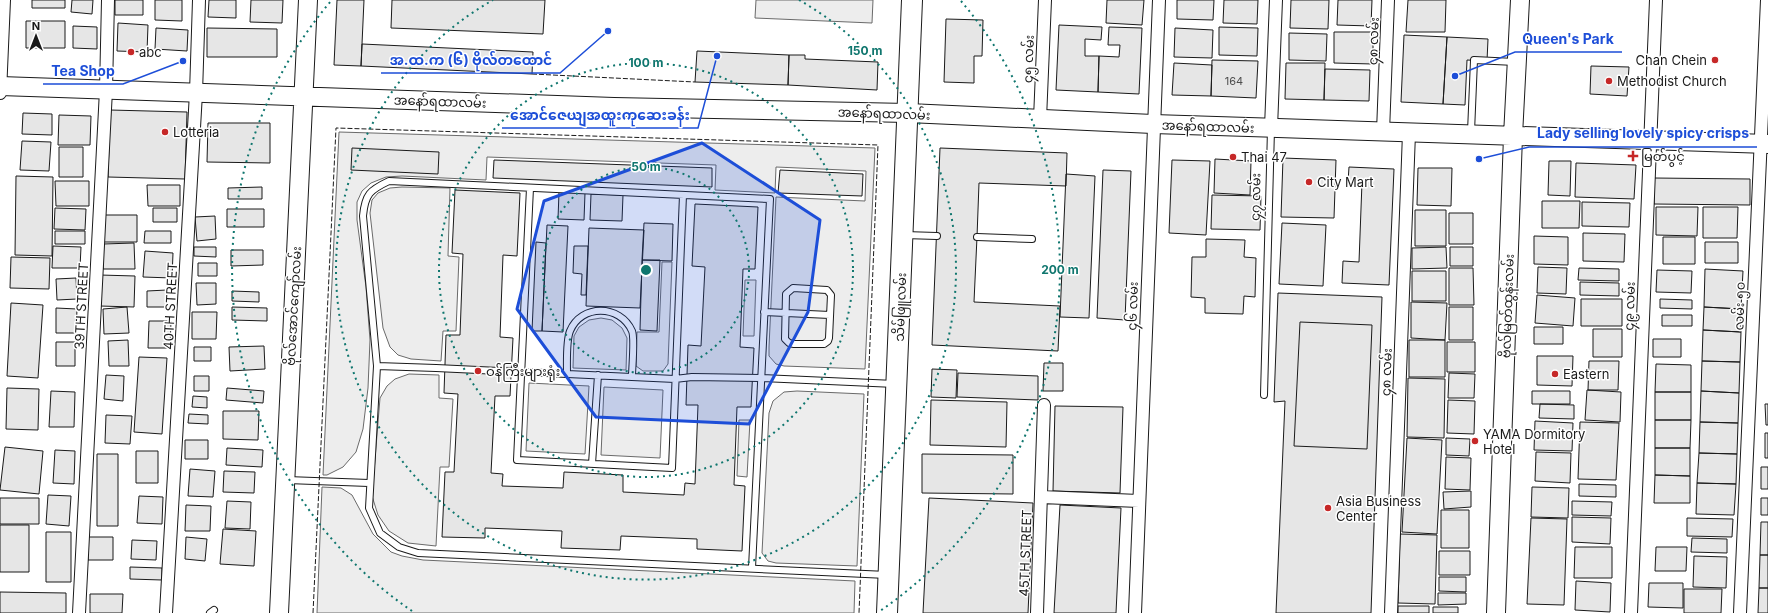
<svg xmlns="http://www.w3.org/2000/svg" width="1768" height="613" font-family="Inter,'Noto Sans Myanmar',sans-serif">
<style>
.built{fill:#ededed;stroke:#6a6a6a}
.building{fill:#e6e6e6;stroke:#1a1a1a}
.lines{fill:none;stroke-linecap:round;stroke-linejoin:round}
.service-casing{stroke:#1a1a1a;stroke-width:8}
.minor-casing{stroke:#1a1a1a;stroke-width:14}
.secondary-casing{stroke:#1a1a1a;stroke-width:20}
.primary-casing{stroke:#1a1a1a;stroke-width:22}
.service{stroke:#fff;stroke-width:6}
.minor{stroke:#fff;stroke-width:12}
.secondary{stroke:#fff;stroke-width:18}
.primary{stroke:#fff;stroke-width:20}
.fence{stroke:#1a1a1a;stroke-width:1;stroke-dasharray:5 2;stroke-linecap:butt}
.marked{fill:#1d4ed8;fill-opacity:0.2;stroke:#1d4ed8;stroke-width:3;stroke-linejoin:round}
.ring{fill:none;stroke:#0f766e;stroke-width:2;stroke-dasharray:2 4}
.poi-dot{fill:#c62828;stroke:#fff;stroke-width:1.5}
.labels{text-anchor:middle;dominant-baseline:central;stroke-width:3;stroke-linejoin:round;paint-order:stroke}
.number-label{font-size:11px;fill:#4d4d4d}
.street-label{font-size:13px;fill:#1a1a1a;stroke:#fff}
.poi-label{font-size:13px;fill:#1a1a1a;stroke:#fff;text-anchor:start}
.centre{fill:#0f766e;stroke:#fff;stroke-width:2}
.ring-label{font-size:12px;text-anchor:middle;font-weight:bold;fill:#0f766e;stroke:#fff;stroke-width:3;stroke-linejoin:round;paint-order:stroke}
.leader{fill:none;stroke:#1d4ed8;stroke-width:1.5}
.callout-dot{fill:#1d4ed8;stroke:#fff;stroke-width:1.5}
.callout-label{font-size:14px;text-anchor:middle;font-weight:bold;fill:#1d4ed8;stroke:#fff;stroke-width:3;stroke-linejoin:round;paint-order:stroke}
</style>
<rect width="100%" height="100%" fill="#fff"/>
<path class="built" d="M756 0H873L872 23 755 18Z
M339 132 875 148 865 369 784 366 776 364 769 356V347L776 197 865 201 866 171 776 167 775 193 715 190 716 165 487 157 486 180 402 176 386 177 371 183 362 191 357 202V220L366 287 370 340 368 388 363 429 356 452 343 467 327 475H323Z
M402 187 450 188 448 256 459 257 456 331H443L441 361 411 359 398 355 390 347 383 328 370 213 372 200 378 193 390 188Z
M662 262H672L668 364 663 371H643L636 366 637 332H659Z
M745 280H756L754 336H743Z
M601 318 612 320 622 328 627 338 626 370 573 368 574 336 579 327 589 320Z
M409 374 439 375V398L453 399 449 467H440L436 546 408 543 389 531 378 515 372 496 380 398 387 386 395 379Z
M529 383 589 386 585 454 526 451Z
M604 387 663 390 660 458 601 455Z
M797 391 864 394 857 566 776 563 768 561 762 553 769 413 773 401 784 392Z
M739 420H750L747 477 737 476Z
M322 487 341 488 352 495 373 534 391 552 402 556 423 560 855 581 854 613H317Z"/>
<path class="building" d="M32 0H65V8H32Z
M72 0H93L92 14 71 12Z
M115 0H143V15H115Z
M155 0H182V21L155 20Z
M209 0H236V18L208 17Z
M251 0H283L282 23 250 22Z
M337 0H364L361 66 334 65Z
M392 0H545L543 34 391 28Z
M1107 0H1144L1142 25 1106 23Z
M1177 0H1214L1213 20 1177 19Z
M1224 0H1258L1257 24 1223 23Z
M1291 0H1329L1328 29 1290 28Z
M1338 0H1372L1371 26 1337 25Z
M1408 0H1446L1445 32H1406Z
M946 19 983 20 982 56H974V83L944 82Z
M26 21H65V48H26Z
M118 23 148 25 147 52 117 51Z
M1059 25 1102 27 1101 40 1085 39V56H1099L1098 92 1056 90Z
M73 26 97 27V49L73 48Z
M1109 27 1142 28 1139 94 1098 92 1099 56 1119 57 1120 45H1108Z
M1219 27 1258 28 1257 56 1219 55Z
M156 28 188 30 187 51 155 49Z
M207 28 277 29V57H207Z
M1175 28 1213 30 1212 58 1174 57Z
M1334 32H1373V64L1334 63Z
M1289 33 1327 34 1326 61 1289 60Z
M1404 35 1447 37 1443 104 1401 102Z
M1447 37 1488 39 1487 61 1467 60 1465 105 1443 104Z
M362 44 533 52 532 74 361 66Z
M697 51 789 55 788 85 695 82Z
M789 55H805V59L878 62 877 90 788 85Z
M1212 60 1258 61 1256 98 1211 96Z
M1174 63 1212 65 1211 96 1172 95Z
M1286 63H1325L1324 100 1285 99Z
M1591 66 1629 67 1627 96 1590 94Z
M1325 69 1370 70 1369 101 1324 100Z
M110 110 187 112 185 179 108 177Z
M23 113 52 114V135L22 134Z
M59 115 91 116 90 145H58Z
M208 123H270V163L207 162Z
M22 141 51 142 49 171 20 170Z
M59 147H83V177H59Z
M352 148 439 152 438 174 351 170Z
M940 148 1067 153 1066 186 979 183 977 237 974 302 1060 306 1058 351 932 345Z
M1283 158 1336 160 1334 218 1281 217Z
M1215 159 1251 161 1250 195 1214 193Z
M494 160 712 168V187L493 178Z
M1172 160 1210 161 1206 235 1169 233Z
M1549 161H1571L1570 196 1548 195Z
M1576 163 1636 165 1634 199 1575 197Z
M1349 167 1394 169 1389 285 1342 283 1343 261 1359 262 1362 182H1348Z
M1418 168H1452L1451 206 1417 205Z
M780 170 863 174 862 196 778 193Z
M1103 170 1131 171 1125 320 1097 318Z
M1066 174 1095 176 1089 318 1060 317Z
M16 176 53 177 52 256 15 255Z
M1654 178 1750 179V205L1654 204Z
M55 181H89V206H56Z
M147 185H180V206H148Z
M262 187V199H228V188Z
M455 190 520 193 517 256 503 255 500 337 513 338 510 396H495L491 473 503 474 502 486 563 488 564 472 623 475V492L684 495 685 483 695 484 698 405H686L688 345 701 346 705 267 692 266 695 204 758 207 755 269H743L740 347 754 348 751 407H737L734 485 745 486 742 551 697 549V539L621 536 620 550 561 548 562 531 485 528V538L442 537 445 472H454L458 394 444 393 446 335H460L463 254 452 253Z
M559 192 585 193 584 220 558 219Z
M591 194 623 195 622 221 590 220Z
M1212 195 1261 196 1260 230 1211 229Z
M1542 201H1580L1579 228H1542Z
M1582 202 1630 203 1629 227 1582 226Z
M1656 207H1698L1697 236 1656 235Z
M1703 207H1738L1737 238H1703Z
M55 208 86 209 85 230 54 229Z
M153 208H177V222H153Z
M227 209H264V227H227Z
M1415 210H1446V246H1415Z
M1449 213H1473V244H1449Z
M102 215H137V242H102Z
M215 216 216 239 197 241 195 217Z
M644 223 673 224 672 261 642 260Z
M1282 223 1326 225 1323 286 1279 284Z
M547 225 568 226 563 332 542 331Z
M589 228 644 230 640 308 586 306Z
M55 231H85V244H55Z
M145 231H171V243H144Z
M1583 233 1625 234 1624 262 1583 261Z
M1534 236 1568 237V265L1534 264Z
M1663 237H1695V264H1663Z
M1206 239 1245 240 1244 257 1256 258 1255 297 1244 296 1243 314 1205 313V298L1191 297 1192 257H1206Z
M536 242 546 243 542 331H532Z
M1705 242H1738V263H1705Z
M134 243 135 269H103V244Z
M53 246 81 247 80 268H52Z
M574 246H588L586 295H581L582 274 573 273Z
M194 247H216V257L194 256Z
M1446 247 1447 268 1412 269V248Z
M1450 247H1473V266H1450Z
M231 250H263V265L231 266Z
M145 251 173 253 172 278 143 277Z
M11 257 50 258 49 289 10 288Z
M642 260H660L657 331 640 330Z
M198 263H217V276H198Z
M1538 267 1567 268 1566 294 1537 293Z
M1449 268H1473L1474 305H1449Z
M1579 268 1619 269V281L1578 280Z
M1705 269 1743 271 1741 309 1704 307Z
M1657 270 1692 271 1691 293 1656 292Z
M1412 271H1446V301H1412Z
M100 275 135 276 134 307 100 306Z
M76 278 77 299 57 300 56 279Z
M1580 282 1619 283V296L1580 295Z
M196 283H216V304L197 305Z
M167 290V307H147V291Z
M232 291 259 292V302L232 301Z
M1278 293 1382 297 1371 613H1276L1285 401 1274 402Z
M1537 295 1575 298 1573 326 1535 323Z
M1581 299H1622V326H1581Z
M1660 299 1692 300V309L1660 308Z
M1411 302 1447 303 1445 340 1411 338Z
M11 303 43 305 38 378 7 376Z
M127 307 129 333 104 334 103 309Z
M232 307 267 308V321L232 320Z
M1449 307H1473V340H1449Z
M1704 307 1741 309V332L1703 330Z
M56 308 77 309 76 333H56Z
M192 312H217L216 339H192Z
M1662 315H1692V326H1662Z
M149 321H171L170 348H148Z
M1300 322 1372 325 1367 449 1294 446Z
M1534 327H1563V344H1534Z
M1593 329H1622V357H1593Z
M1703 330 1741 332 1740 362 1702 361Z
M1653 339H1681V357H1653Z
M128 340 129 366H109L108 341Z
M1409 340H1445V377H1409Z
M56 342H75V366H56Z
M1447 342H1475V372H1447Z
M264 346 265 369 230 371 229 347Z
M194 347H211V361H194Z
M1537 356H1573L1572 386 1537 385Z
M139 357 167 358 162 434 134 432Z
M1589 361H1619L1618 390H1588Z
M1702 361 1740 362 1739 393 1701 391Z
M1044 363H1063V391H1043Z
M1656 364 1691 365V392H1655Z
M932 369 957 370 956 398 931 397Z
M958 373 1038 376V400L957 397Z
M1449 373 1475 374 1474 398H1448Z
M106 375 124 376 123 401 104 399Z
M194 376H209V391H194Z
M1408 378 1445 379 1444 438 1407 437Z
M7 388 39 389 38 430 6 429Z
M227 388 264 391 263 403 226 400Z
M1587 390 1621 392 1620 422 1585 420Z
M51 391 75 392 74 427H49Z
M1532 391H1570V404H1532Z
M1701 391 1739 393 1738 423 1700 422Z
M1655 392H1691V420H1655Z
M193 396 207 397V408L192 407Z
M931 400 1007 402 1006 447 930 445Z
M1448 400 1475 401 1474 434 1447 433Z
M1540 404 1574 405V419L1539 418Z
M1765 404H1768V425H1766Z
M1055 406 1123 407 1120 493 1053 491Z
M223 411H259L258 440 223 439Z
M189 414 208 415V424L188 423Z
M106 415 132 416 130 444 105 443Z
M1655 420H1691L1690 448H1655Z
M1535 421 1573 423 1572 451 1534 450Z
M1580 422 1619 423 1616 480 1578 479Z
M1700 422 1738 423 1737 454 1699 453Z
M1765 433H1768V458H1765Z
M1407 438 1442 440 1437 534 1402 532Z
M1446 438 1470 439 1469 456 1446 455Z
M185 440H208V459H185Z
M5 447 43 451 39 494 0 490Z
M227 448 263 450 262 467 226 465Z
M1655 448H1690V476L1655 475Z
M55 450 75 451 74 484 53 483Z
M136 451H158V483H136Z
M1536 452 1571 453 1570 483 1535 481Z
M1699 453 1737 454 1736 484 1697 483Z
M97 454H118V526H97Z
M922 454 1013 455V494L922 493Z
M1446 457 1471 458 1470 490 1445 489Z
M1761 467H1768V489H1761Z
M190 469 215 471 213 497 188 496Z
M224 471 255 472 254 493 223 492Z
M1655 475 1690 476V503H1654Z
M1697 483 1736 484 1734 515 1696 514Z
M1579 484 1616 485V497L1579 496Z
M1532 487 1569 488 1568 518 1531 517Z
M1471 491V507L1444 509 1443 492Z
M48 495 71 496 69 526 46 524Z
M139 496 163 497 162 524 137 523Z
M0 498H39V524H0Z
M929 498 1033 503 1028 613H923Z
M1761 498H1768V515H1761Z
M227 501 251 502 250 529 225 528Z
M1572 501 1612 502 1611 516 1572 515Z
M186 505 211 506 210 531H185Z
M1060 505 1121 508 1116 613H1054Z
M1441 510H1469V548H1441Z
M1572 517 1611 518 1610 544 1572 542Z
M1531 518 1567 519 1564 605 1527 604Z
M1687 518 1733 519 1732 537 1687 536Z
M1761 522H1768V555H1760Z
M0 525H29V572H0Z
M223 529 256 531 254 566 220 564Z
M46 532H71V582H46Z
M1400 534 1437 535 1435 604 1398 603Z
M88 537H113V560H88Z
M186 537 207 539 205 561 185 559Z
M1692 538 1727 539V553L1691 552Z
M132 540 157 541 156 560 131 559Z
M1575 547H1612V578H1574Z
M1656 547H1687L1686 571H1655Z
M1439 551H1470V575H1439Z
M1760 555H1768V588H1759Z
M1694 556 1727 557 1726 588 1693 587Z
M130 567 162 568V580L130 579Z
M1439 577H1466V592L1439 591Z
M1576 581 1611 583 1610 612 1575 610Z
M1649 583H1683V608L1648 607Z
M1759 588H1768V613H1758Z
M1684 589H1722L1721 613H1684Z
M0 592 66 593V613H0Z
M1438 593H1466V604L1438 605Z
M90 594H123L122 613H90Z
M1398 606H1429V613H1398Z
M1433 607H1458V613H1433Z"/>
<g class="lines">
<g class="service-casing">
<path id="service" d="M1471 132 1474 60 1515 62
M530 188 517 460 672 468 683 195
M904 235 937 236
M977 237 1032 239
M793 288 827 290 831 295 829 338 828 341 824 344H794L789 343 785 339 786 294Z
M764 312 830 315
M377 366 436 368 675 379 692 377 761 378 895 384
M567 374C567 363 566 341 570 331 581 304 620 304 632 331 635 338 632 367 632 377
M1264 395 1271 129
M592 464 598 375
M287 480 369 483
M752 568 770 199 389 181C370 190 365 194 363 216L377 366 369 508 380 533 399 547 418 553 887 575
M210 613 214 610"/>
</g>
<g class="minor-casing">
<path id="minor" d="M0 93 4 0
M1040 119 1045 0
M1271 128 1276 0
M1383 132 1388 0
M1041 497 1139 501
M79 613 106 90 108 0
M166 613 196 93 199 0
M1037 613 1044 405
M1135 613 1159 0
M1391 613 1409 133
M1631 613 1656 0
M1740 613 1767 0"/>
</g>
<g class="secondary-casing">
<path id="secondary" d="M0 86 614 107 908 113 1153 124 1768 144
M279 613 308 0
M1496 613 1513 136 1520 0"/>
</g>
<g class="primary-casing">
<path id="primary" d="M887 613 912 0"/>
</g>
<use href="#service" class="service"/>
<use href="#minor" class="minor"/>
<use href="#secondary" class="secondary"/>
<use href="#primary" class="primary"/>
<path class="fence" d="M532 74 695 82
M313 613 336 128 878 145 859 613"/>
</g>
<path class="marked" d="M702 143 820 220 808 312 749 424 596 417 517 309 544 201Z"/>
<g class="ring">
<circle cx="646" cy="270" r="103"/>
<circle cx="646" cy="270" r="207"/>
<path d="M799 0A310 310 0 1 1 493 0"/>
<path d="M412 611A414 414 0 0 1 331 1M961 1A414 414 0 0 1 880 611"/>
</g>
<g class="poi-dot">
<circle cx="131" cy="52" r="4"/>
<circle cx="1715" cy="60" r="4"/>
<circle cx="1609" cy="81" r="4"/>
<circle cx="165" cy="132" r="4"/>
<path d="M1631 150h4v4h4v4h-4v4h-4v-4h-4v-4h4z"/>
<circle cx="1233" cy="157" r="4"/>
<circle cx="1309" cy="182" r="4"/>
<circle cx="478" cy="371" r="4"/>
<circle cx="1555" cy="374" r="4"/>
<circle cx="1475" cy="441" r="4"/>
<circle cx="1328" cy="508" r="4"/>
</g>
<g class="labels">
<g class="number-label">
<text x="1234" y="81">164</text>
</g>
<g class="street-label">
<text transform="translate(1373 41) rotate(-88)">၄၈ လမ်း</text>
<text transform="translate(1028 59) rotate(-88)">၄၅ လမ်း</text>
<text transform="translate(440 101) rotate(2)">အနော်ရထာလမ်း</text>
<text transform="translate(884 113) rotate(2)">အနော်ရထာလမ်း</text>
<text transform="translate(1208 126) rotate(2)">အနော်ရထာလမ်း</text>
<text transform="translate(1255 197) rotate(-89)">၄၇ လမ်း</text>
<text transform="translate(81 306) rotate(-87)">39TH STREET</text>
<text transform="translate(170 306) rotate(-87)">40TH STREET</text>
<text transform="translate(293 306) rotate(-87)">ဗိုလ်အောင်ကျော်လမ်း</text>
<text transform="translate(1132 306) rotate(-88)">၄၆ လမ်း</text>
<text transform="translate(1507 306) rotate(-88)">ဗိုလ်မြတ်ထွန်းလမ်း</text>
<text transform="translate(1629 306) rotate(-88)">၄၉ လမ်း</text>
<text transform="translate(1739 306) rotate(-88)">လမ်း ၅၀</text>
<text transform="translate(900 307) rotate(-88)">သိမ်ဖြူလမ်း</text>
<text transform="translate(1386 372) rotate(-88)">၄၈ လမ်း</text>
<text transform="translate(1025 553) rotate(-88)">45TH STREET</text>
</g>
<g class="poi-label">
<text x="139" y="52">abc</text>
<text x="1707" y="60" text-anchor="end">Chan Chein</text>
<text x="1617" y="81">Methodist Church</text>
<text x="173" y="132">Lotteria</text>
<text x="1641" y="156">မြတ်ပွင့်</text>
<text x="1241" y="157">Thai 47</text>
<text x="1317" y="182">City Mart</text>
<text x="486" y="371">ဝန်ကြီးများရုံး</text>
<text x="1563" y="374">Eastern</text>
<text x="1483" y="434">YAMA Dormitory<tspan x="1483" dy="15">Hotel</tspan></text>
<text x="1336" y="501">Asia Business<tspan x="1336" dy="15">Center</tspan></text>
</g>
</g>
<circle cx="646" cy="270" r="6" class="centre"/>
<g class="ring-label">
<text x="865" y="55">150 m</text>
<text x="646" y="67">100 m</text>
<text x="646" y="171">50 m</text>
<text x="1060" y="274">200 m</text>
</g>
<path class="leader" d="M1455 76L1515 52H1622M608 31L560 73H381M183 61L123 84H43M717 56L698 128H502M1479 159L1529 147H1757"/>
<g class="callout-dot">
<circle cx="1455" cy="76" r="4"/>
<circle cx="608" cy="31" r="4"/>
<circle cx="183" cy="61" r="4"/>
<circle cx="717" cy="56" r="4"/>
<circle cx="1479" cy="159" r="4"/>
</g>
<g class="callout-label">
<text x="1568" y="44">Queen's Park</text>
<text x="471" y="65">အ.ထ.က (၆) ဗိုလ်တထောင်</text>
<text x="83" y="76">Tea Shop</text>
<text x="600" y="120">အောင်ဇေယျအထူးကုဆေးခန်း</text>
<text x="1643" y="138">Lady selling lovely spicy crisps</text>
</g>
<g transform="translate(36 36)" stroke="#ffffff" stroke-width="3" paint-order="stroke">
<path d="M0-3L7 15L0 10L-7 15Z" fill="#1a1a1a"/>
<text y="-6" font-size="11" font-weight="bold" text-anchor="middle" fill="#1a1a1a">N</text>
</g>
</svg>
